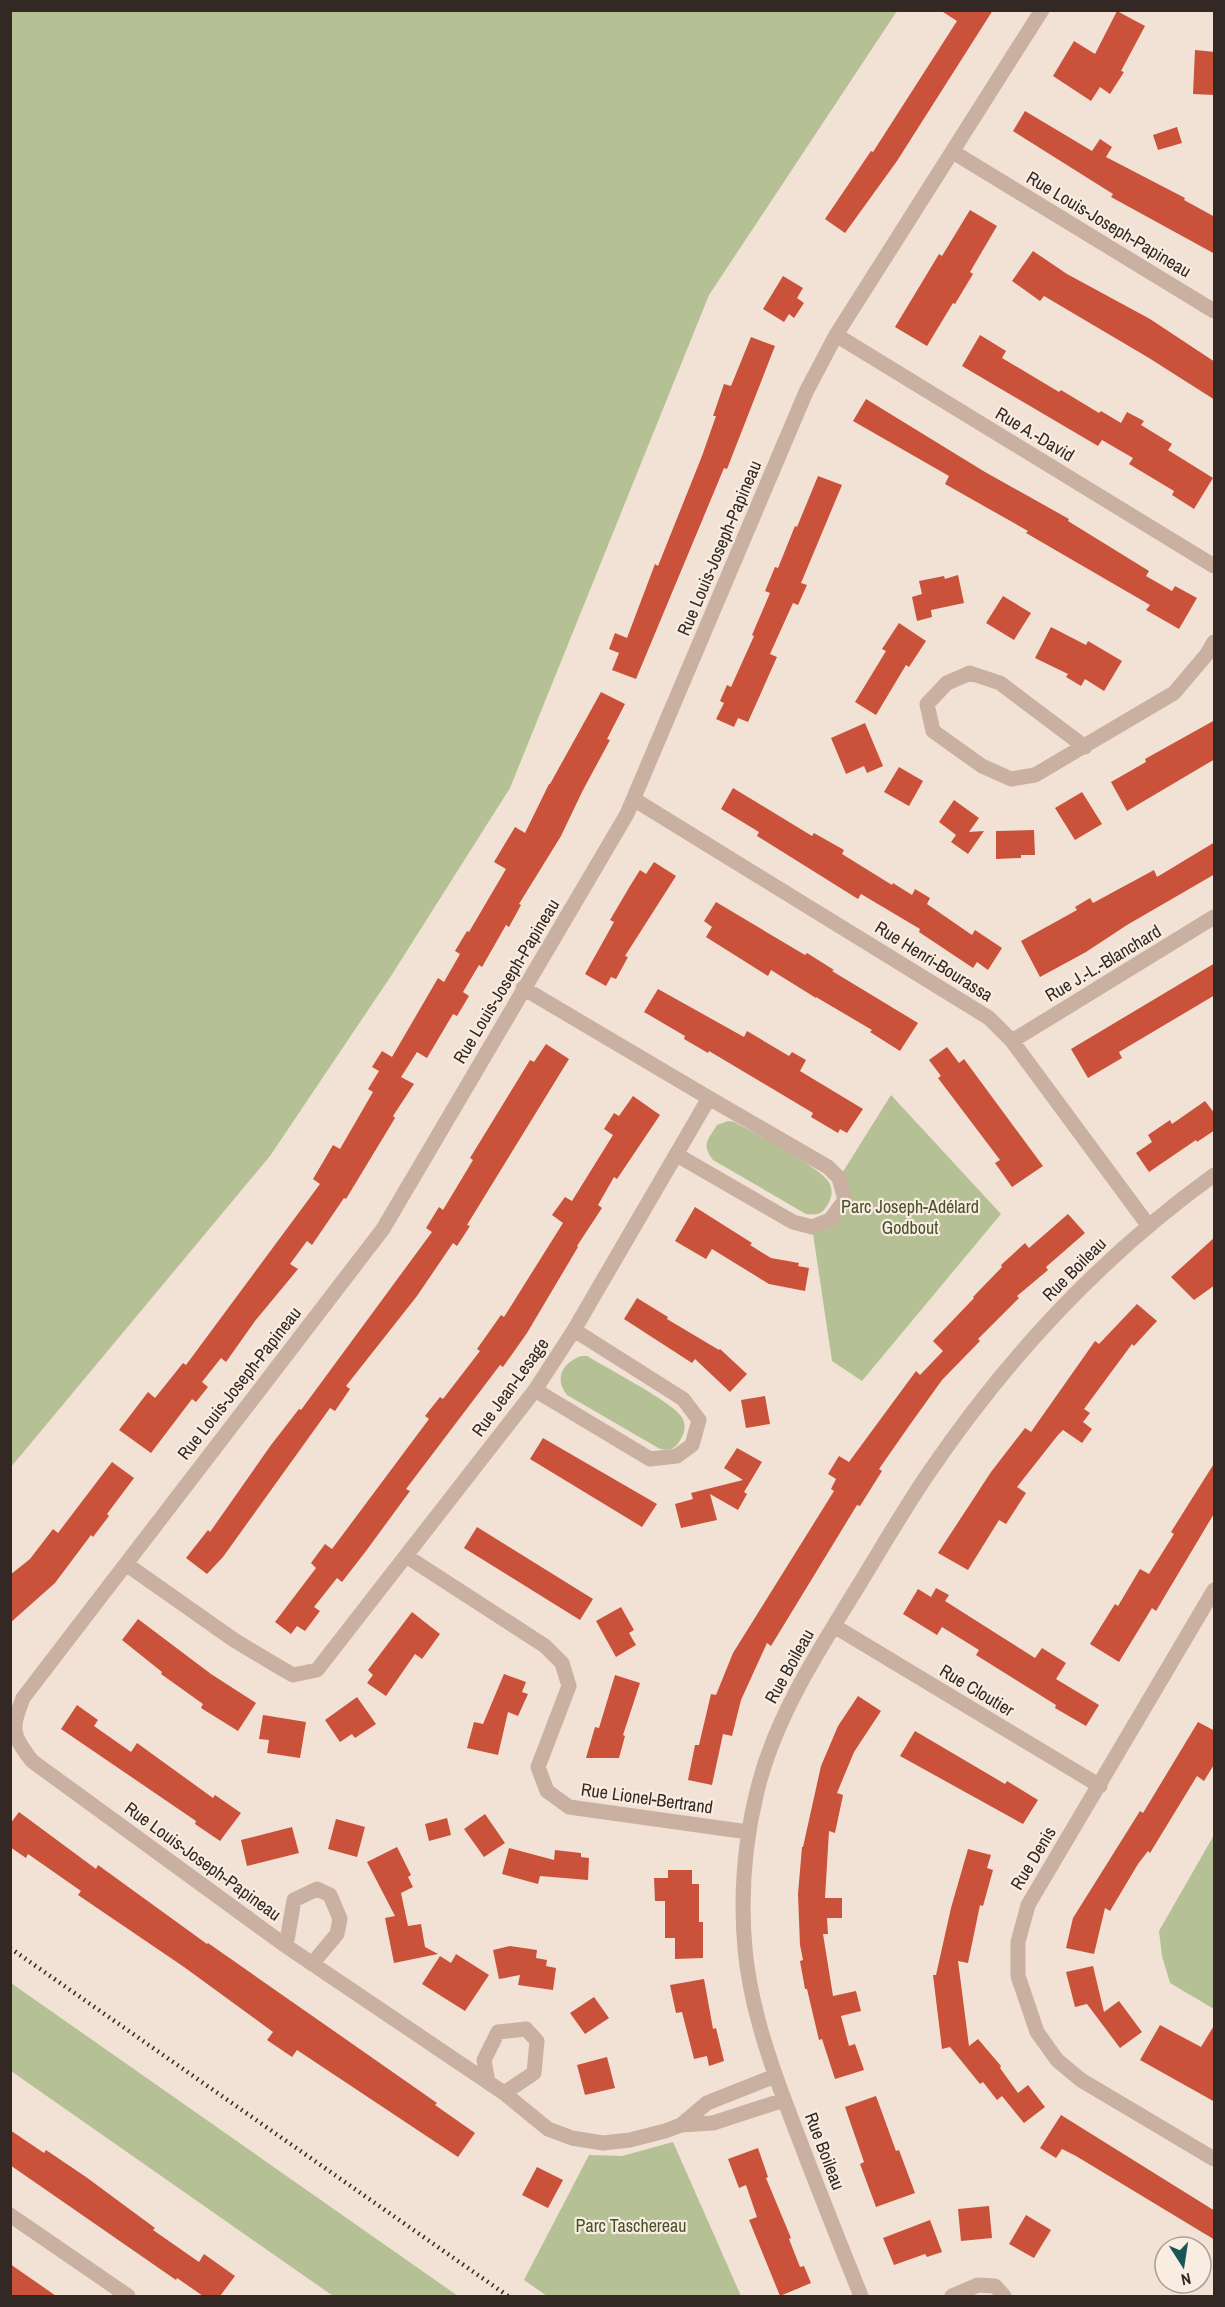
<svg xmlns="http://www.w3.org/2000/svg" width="1225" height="2307" font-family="'Archivo Narrow',sans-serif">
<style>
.green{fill:#b5c095}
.building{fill:#ca513a}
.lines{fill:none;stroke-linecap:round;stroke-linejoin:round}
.minor{stroke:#c9b0a1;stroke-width:15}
.rail{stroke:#332824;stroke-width:4.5;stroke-dasharray:1.5 4.5;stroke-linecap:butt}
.labels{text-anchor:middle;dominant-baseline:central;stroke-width:4.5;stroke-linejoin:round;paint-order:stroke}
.street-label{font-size:18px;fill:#332824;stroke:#f9ece1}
.park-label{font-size:18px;fill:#465227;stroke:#f9ece1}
</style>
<rect width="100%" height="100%" fill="#f1e2d5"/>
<path class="green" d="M10 11H897L709 295 510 788 391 976 270 1156 11 1467Z
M891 1095 1001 1214 862 1381 832 1361 812 1227 845 1200 839 1178Z
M728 1121 734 1122C752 1132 819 1167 828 1181 834 1190 832 1199 826 1207 821 1215 816 1215 806 1214L713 1160C701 1144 708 1140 717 1125Z
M581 1356H587C605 1367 672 1402 681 1416 687 1425 685 1433 679 1442 674 1450 669 1450 660 1449L567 1395C554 1379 562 1363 581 1356Z
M1214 1835V2009L1170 1983 1162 1956 1159 1931Z
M10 1983H11L458 2296H333L11 2071Z
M673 2142 741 2296H547L524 2280 589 2155 622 2156Z"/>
<path class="building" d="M940 10H993L897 161 845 233 825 219 871 151 873 152 957 21Z
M1117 11 1145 26 1121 71 1124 72 1110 94 1100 87 1091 101 1053 76 1074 41 1095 54Z
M1195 50 1215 52V95L1193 94Z
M1025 111 1092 151 1100 139 1112 147 1106 157 1185 198 1184 200 1215 217V254L1111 197 1113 194 1013 131Z
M1177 127 1182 143 1158 150 1153 135Z
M970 210 997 226 970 272 973 274 955 304 953 303 927 346 895 327 939 254 942 256Z
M1033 251 1067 274 1150 319 1215 362V400L1149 358 1044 296 1040 301 1012 281Z
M783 276 803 288 797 298 804 303 794 318 789 314 784 322 763 309Z
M980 335 1006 351 1002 358 1059 392 1061 390 1099 413 1101 411 1121 423 1127 412 1144 421 1141 425 1172 444 1168 450 1213 478 1194 509 1172 495 1174 491 1129 464 1133 458 1102 440 1098 446 962 366Z
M751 337 775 346 727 469 724 468 636 679 612 670 619 653 609 649 615 633 627 638 655 564 658 566 702 456 716 416H713L724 384 731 386Z
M866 399 985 472 1069 519 1068 521 1149 571 1146 576 1172 591 1175 586 1197 598 1179 629 1146 610 1150 605 1026 533 1028 531 945 484 949 476 853 421Z
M818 476 842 485 801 583 807 585 798 605 793 603 770 654 777 657 748 722 738 718 734 727 716 719 724 703 720 701 727 685 731 687 754 636 752 635 770 593 765 591 775 567 778 568 795 526 797 527Z
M958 575 964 603 931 610 932 617 917 621 912 597 922 594 919 581 944 576 945 579Z
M1003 596 1031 613 1014 640 986 623Z
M899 623 926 641 909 667 906 665 876 715 855 702 886 651 882 649Z
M1051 627 1086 645 1088 641 1122 661 1104 691 1085 679 1081 686 1066 677 1068 674 1035 658Z
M601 692 625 704 607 739 610 740 583 790 561 836 519 904 521 905 509 927 506 925 482 967 479 965 463 992 469 996 457 1016 453 1014 427 1058 417 1052 401 1077 414 1084 393 1116 395 1118 346 1199 344 1198 312 1245 307 1241 290 1264 298 1269 255 1321 226 1362 221 1358 202 1382 208 1387 196 1402 192 1399 151 1453 119 1430 148 1392 155 1398 183 1363 186 1365 320 1184 313 1179 333 1145 340 1149 373 1092 368 1089 379 1071 372 1067 382 1051 392 1057 438 978 444 982 460 954 455 951 467 931 469 932 506 869 494 862 515 827 525 833 549 784H550Z
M1215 720V759L1127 811 1111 782 1146 762 1145 759Z
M865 723 883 766 867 773 864 766 846 774 831 738Z
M899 767 923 781 909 806 884 792Z
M733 788 812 836 814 833 844 850 842 854 892 885 893 883 912 895 915 889 930 898 927 904 972 935 975 930 1002 948 988 970 977 962 973 968 919 932 920 929 861 894 858 899 757 836 759 832 721 809Z
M1082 792 1102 824 1075 840 1055 808Z
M954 800 979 818 969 832 984 831 968 854 951 842 956 835 939 822Z
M1034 830 1035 855H1021V858L996 859V831Z
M1215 842V874L1127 925 1086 952 1040 977 1021 941 1077 910 1075 907 1090 898 1093 903 1154 870 1157 877Z
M654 862 676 876 625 956 628 957 616 979 611 977 606 986 585 974 614 922 610 920 630 886 640 870 646 874Z
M716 902 805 955 807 953 834 970 832 971 918 1023 900 1051 870 1032 872 1030 816 997V998L771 970 768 976 706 937 712 927 704 921Z
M1215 963V995L1119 1052 1122 1058 1088 1078 1071 1049Z
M658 989 744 1037 747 1031 789 1056 792 1052 806 1060 800 1071 863 1109 847 1133 840 1129 838 1133 811 1117 813 1113 709 1051 708 1053 684 1039 685 1036 644 1012Z
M546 1044 569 1059 467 1225 470 1226 457 1246 453 1243 417 1296 346 1386 350 1389 335 1411 330 1408 223 1557 207 1574 186 1558 208 1530 210 1532 271 1445 299 1409 301 1410 432 1232 426 1228 439 1207 443 1210 473 1160 470 1158 530 1060 534 1062Z
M947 1047 959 1063 964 1059 1043 1166 1012 1187 995 1163 1000 1160 938 1078 941 1076 929 1060Z
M633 1096 660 1115 617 1179 614 1177 598 1205 602 1208 577 1246 578 1247 527 1333 503 1367 500 1365 406 1489 410 1491 366 1551 342 1582 337 1578 314 1607 320 1611 305 1631 297 1626 291 1634 275 1622 316 1568 311 1563 325 1544 332 1549 429 1419 425 1416 440 1397 443 1399 480 1351 477 1349 501 1315 504 1317 563 1223 552 1215 565 1197 572 1201 613 1135 604 1129 614 1113 619 1116Z
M1205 1101 1215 1114V1130L1197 1142 1196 1140 1149 1172 1136 1153 1152 1142 1148 1135 1170 1120 1172 1124Z
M695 1207 752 1243 750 1245 771 1258 799 1263 798 1266 809 1268 805 1291 769 1284 712 1249 706 1259 675 1241Z
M1068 1214 1085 1233 1046 1267 1048 1270 1017 1296 1019 1298 978 1339 980 1341 942 1380 909 1426 879 1469 882 1471 860 1506 857 1505 771 1646 767 1643 741 1700 732 1736 723 1734 712 1785 688 1780 695 1745H699L711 1694 716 1695 733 1653 834 1491 831 1489 836 1479 828 1474 839 1456 849 1462 916 1371 920 1375 943 1351 933 1341 974 1298 973 1297 1002 1267 1001 1265 1025 1243 1029 1248Z
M1215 1237V1285L1194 1300 1171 1277Z
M637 1298 668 1317 667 1319 719 1350 720 1349 747 1374 730 1392 695 1359 692 1363 624 1319Z
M1137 1304 1157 1321 1134 1346 1132 1344 1084 1409 1090 1413 1083 1422 1092 1429 1082 1443 1063 1430 1058 1435 1017 1487 1026 1493 1006 1524 999 1520 968 1570 938 1553 991 1472 1025 1428 1031 1432 1095 1341 1099 1344Z
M765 1396 770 1424 746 1428 741 1400Z
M543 1438 657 1504 642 1527 530 1459Z
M737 1448 762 1462 744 1492 747 1494 738 1510 710 1494 717 1520 681 1528 675 1504 693 1499 691 1493 743 1480 724 1468Z
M112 1462 134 1478 107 1514 109 1516 93 1537 91 1535 55 1583 10 1623V1575L30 1559 53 1529 58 1533Z
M1215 1462V1512L1156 1611 1152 1608 1119 1662 1090 1644 1115 1604 1118 1606 1140 1569 1149 1574 1174 1534 1171 1532Z
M477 1527 593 1599 580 1620 464 1548Z
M936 1588 949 1595 945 1601 1035 1658 1042 1648 1066 1663 1056 1679 1099 1705 1086 1726 1055 1708 1056 1705 976 1655 979 1650 942 1627 937 1635 903 1614 918 1589 931 1597Z
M621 1607 634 1630 629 1633 636 1645 616 1657 596 1621Z
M412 1612 440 1634 422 1659 415 1654 386 1696 367 1683 373 1675 368 1670Z
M138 1619 211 1674 256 1703 238 1731 201 1708 203 1704 161 1674 162 1672 122 1640Z
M504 1674 526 1682 522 1692 528 1694 518 1716 508 1712 498 1755 467 1748 474 1722 483 1724Z
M615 1675 640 1683 623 1735 625 1736 619 1758H586L595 1727 599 1728Z
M858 1696 881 1711 854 1752 837 1793 843 1795 835 1833 829 1831 825 1898H842V1918H827L828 1934H823L833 1996 856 1991 861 2011 841 2016 849 2046 855 2044 864 2070 835 2079 822 2039 819 2040 807 1989H805L800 1961 803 1960 800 1945 798 1894 802 1847H803L821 1766 838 1726Z
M357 1697 376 1724 355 1738 352 1734 340 1742 325 1720Z
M77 1705 98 1720 94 1726 131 1752 137 1743 213 1798 215 1795 241 1813 220 1841 195 1824 196 1821 61 1729Z
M263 1715 306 1722 300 1758 267 1753 269 1740 259 1739Z
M1198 1722 1215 1731V1763L1204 1781 1197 1776 1150 1853 1148 1851 1138 1864 1110 1911 1105 1908 1094 1954 1066 1948 1073 1918 1140 1811 1143 1813Z
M915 1731 1005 1784 1007 1781 1038 1800 1023 1824 900 1756Z
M19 1812 96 1869 98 1865 207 1944 208 1943 437 2103 435 2105 475 2133 458 2157 297 2050 292 2057 267 2040 273 2032 184 1967 78 1895 81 1891 28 1854 26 1858 10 1847V1824Z
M485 1814 505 1843 484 1857 464 1829Z
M447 1818 451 1835 429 1841 425 1824Z
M336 1819 365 1827 357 1857 328 1849Z
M292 1827 299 1853 247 1866 241 1840Z
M397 1847 411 1875 408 1877 413 1887 401 1893 408 1926 421 1924 425 1947 438 1954 394 1963 385 1918 395 1916 367 1862Z
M509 1848 554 1860 555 1850 581 1853V1857L589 1858 588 1880 540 1876 538 1884 502 1874Z
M968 1849 991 1855 987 1868 993 1870 983 1906 980 1905 968 1963 958 1961 969 2046 978 2039 1001 2066 1000 2068 1018 2093 1028 2085 1045 2107 1024 2123 1002 2096 997 2100 983 2082 980 2084 950 2047 942 2049 933 1975H936L951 1908Z
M668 1870H692V1884H699V1922H703V1958L675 1959V1938H665V1901H655L654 1878H668Z
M510 1946 537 1950 536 1958 547 1960 546 1966 556 1968 553 1990 518 1985 520 1975 499 1979 493 1950Z
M456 1954 489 1975 465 2011 422 1984 440 1956 451 1963Z
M1093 1966 1104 2012 1119 2001 1142 2032 1120 2048 1087 2004 1075 2007 1066 1972Z
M704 1979 713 2029 716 2028 724 2061 709 2066 707 2056 694 2059 682 2012 676 2013 670 1985Z
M594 1997 609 2018 585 2034 570 2013Z
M1215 2024V2102L1140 2060 1160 2025 1201 2047Z
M607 2057 615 2088 585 2095 577 2065Z
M876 2096 896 2151 899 2150 915 2193 876 2207 860 2164 864 2162 845 2107Z
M1061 2115 1215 2211V2240L1076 2156 1062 2149 1056 2158 1040 2148Z
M10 2130 44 2153 46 2150 86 2177 155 2228 153 2230 199 2262 204 2254 235 2276 220 2296H203L177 2278 176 2280 10 2165Z
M758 2148 768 2177 766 2178 791 2238 789 2239 800 2267 804 2266 811 2283 780 2296 749 2220 757 2217 746 2185 739 2188 728 2159Z
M537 2167 563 2180 548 2208 522 2195Z
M989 2206 992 2238 961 2241 958 2209Z
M1026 2215 1051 2230 1034 2258 1009 2244Z
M930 2220 942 2252 927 2257 925 2254 894 2265 883 2238Z
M10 2264 36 2282 56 2296H10Z"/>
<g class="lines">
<path class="minor" d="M953 152 1214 311
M836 335 1214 566
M1085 747 1000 683 970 673 947 683 927 704 933 731 982 766 1011 779 1035 775 1174 693 1207 654 1214 642
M635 800 989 1018 1012 1041 1148 1225
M1012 1041 1214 917
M677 1155 793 1222 812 1227 830 1220 845 1200 839 1178 828 1167 709 1098
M535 1390 650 1459 677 1456 692 1445 699 1420 683 1399 574 1330
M406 1556 545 1646 562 1663 569 1686 538 1767 547 1791 569 1807 748 1832
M126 1564 234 1640 274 1664 293 1675 317 1670 535 1390 574 1330 709 1098 523 988
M1214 1590 1028 1905 1018 1942V1976L1037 2032 1057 2060 1081 2080 1214 2159
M834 1626 1100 1786
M286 1946 294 1900 317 1889 330 1895 340 1919 337 1934 312 1964
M775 2076 707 2103 681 2125 665 2131 630 2140 603 2143 572 2138 548 2129 504 2093 286 1946 32 1761C11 1733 11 1730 23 1698L383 1229 627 814 806 392 836 335 1042 10
M488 2082 484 2060 498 2032 526 2029 537 2041 534 2073 504 2093
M681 2125 713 2123 784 2100
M10 2215 128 2296
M861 2296C836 2234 811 2171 787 2107 768 2057 750 2003 745 1949 740 1893 745 1835 760 1780 779 1711 820 1649 857 1588 881 1549 904 1509 930 1471 1007 1358 1103 1255 1214 1175
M952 2296 978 2285 995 2286 1004 2296"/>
<path class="rail" d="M10 1948 508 2296"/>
</g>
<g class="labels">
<g class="street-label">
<text transform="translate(1109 224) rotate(31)">Rue Louis-Joseph-Papineau</text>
<text transform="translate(1035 434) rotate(31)">Rue A.-David</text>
<text transform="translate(719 548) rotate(-67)">Rue Louis-Joseph-Papineau</text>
<text transform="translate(934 961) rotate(32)">Rue Henri-Bourassa</text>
<text transform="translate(1103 963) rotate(-31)">Rue J.-L.-Blanchard</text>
<text transform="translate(506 981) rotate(-59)">Rue Louis-Joseph-Papineau</text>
<text transform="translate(1074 1269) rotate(-45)">Rue Boileau</text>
<text transform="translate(239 1383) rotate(-52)">Rue Louis-Joseph-Papineau</text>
<text transform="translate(510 1387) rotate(-54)">Rue Jean-Lesage</text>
<text transform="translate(789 1666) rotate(-61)">Rue Boileau</text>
<text transform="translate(977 1690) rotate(31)">Rue Cloutier</text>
<text transform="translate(647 1798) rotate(8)">Rue Lionel-Bertrand</text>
<text transform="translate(1033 1858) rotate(-59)">Rue Denis</text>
<text transform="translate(203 1861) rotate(36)">Rue Louis-Joseph-Papineau</text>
<text transform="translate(825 2151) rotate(69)">Rue Boileau</text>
</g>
<g class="park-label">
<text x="910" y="1206">Parc Joseph-Adélard<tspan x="910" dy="21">Godbout</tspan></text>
<text x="631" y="2225">Parc Taschereau</text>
</g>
</g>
<rect width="1225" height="2307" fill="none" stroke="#332824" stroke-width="24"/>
<g transform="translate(1183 2265) rotate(168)"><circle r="28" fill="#f9ece1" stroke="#aa9e95" stroke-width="1.5"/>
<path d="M0-4.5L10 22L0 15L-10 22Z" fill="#195554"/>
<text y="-9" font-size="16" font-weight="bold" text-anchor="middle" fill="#332824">N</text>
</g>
</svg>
